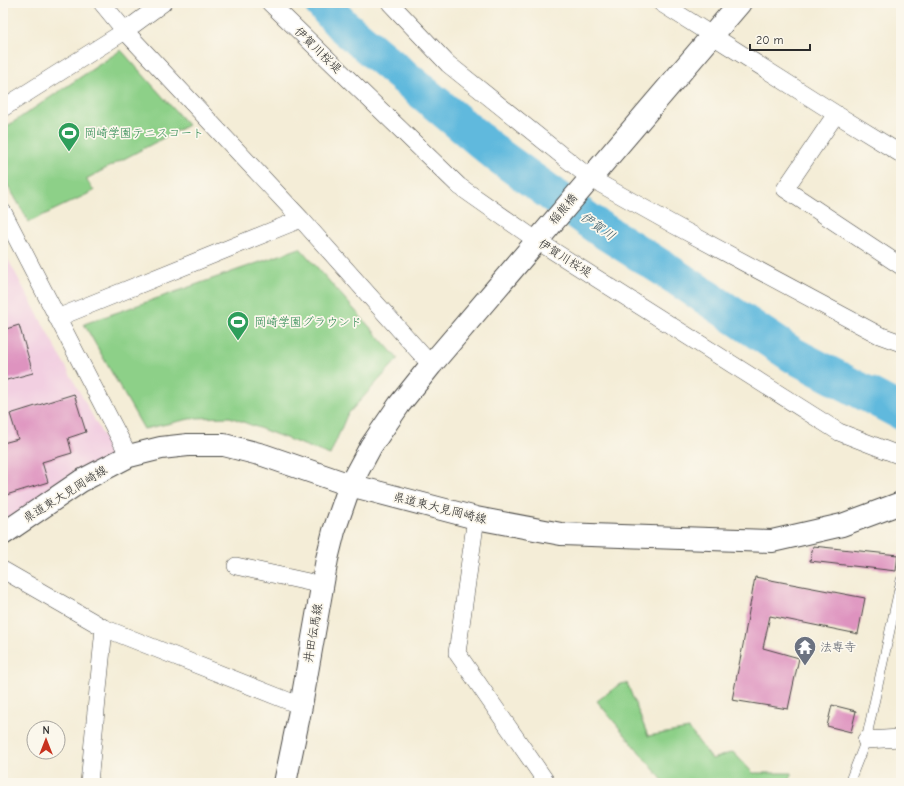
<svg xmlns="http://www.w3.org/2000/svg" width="904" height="786" font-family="'Comic Neue','Klee One',sans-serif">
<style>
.built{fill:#f2cfe1}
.green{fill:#8dd088;stroke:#5c7e5a}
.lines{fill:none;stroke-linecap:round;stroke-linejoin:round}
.river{stroke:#60b9dd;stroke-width:36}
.building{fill:#de93bf}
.lane-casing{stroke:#494845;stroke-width:10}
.street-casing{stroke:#494845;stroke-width:18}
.secondary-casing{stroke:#494845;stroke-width:24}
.lane{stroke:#fff;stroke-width:9}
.street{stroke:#fff;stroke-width:17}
.secondary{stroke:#fff;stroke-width:22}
.labels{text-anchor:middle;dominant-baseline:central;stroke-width:3.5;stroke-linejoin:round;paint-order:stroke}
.street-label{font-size:12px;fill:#2b2b2b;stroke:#fbf7ec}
.leisure-label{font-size:12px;fill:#27864d;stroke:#fbf7ec;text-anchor:start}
.worship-label{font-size:12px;fill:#5b616d;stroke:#fbf7ec;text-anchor:start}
.water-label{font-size:13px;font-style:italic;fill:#3e5d69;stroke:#fbf7ec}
</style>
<rect width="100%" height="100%" fill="#fbf7ec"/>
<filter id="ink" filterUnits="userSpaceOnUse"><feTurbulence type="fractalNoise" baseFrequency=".025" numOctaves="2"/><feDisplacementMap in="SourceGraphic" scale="8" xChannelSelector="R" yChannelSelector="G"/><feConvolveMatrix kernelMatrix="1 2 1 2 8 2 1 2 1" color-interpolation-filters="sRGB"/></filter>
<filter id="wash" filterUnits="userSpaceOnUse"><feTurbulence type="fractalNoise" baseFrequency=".012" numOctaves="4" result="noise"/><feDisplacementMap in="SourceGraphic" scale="16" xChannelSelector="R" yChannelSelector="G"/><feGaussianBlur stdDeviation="0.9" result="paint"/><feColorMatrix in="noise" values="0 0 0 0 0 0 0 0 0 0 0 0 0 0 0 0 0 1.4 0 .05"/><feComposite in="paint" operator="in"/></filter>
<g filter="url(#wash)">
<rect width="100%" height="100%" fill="#f4edd7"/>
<path class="built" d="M3 250 114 456 3 523Z"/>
<path class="green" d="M121 50 188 125 86 179 94 191 29 222 3 177V129Z
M300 248 398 359 347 415 330 455 230 417 194 418 144 429 84 324Z
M627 683 648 736 689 729 712 759 733 752 753 773H792L789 783H665L597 701 620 684Z"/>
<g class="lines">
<path class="river" d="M322 3 342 25 499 156 599 228 664 269 793 355 901 412"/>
</g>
<g id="blocks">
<path class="building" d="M19 325 33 373 3 381V330Z
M74 394 86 432 68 438 72 453 42 462 48 482 3 496V443L18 439 10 414Z
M813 546 898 555 896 571 810 561Z
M755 577 865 598 858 634 770 616 763 648 799 658 788 709 732 700 743 645Z
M832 705 856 711 851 732 827 726Z"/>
</g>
</g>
<g filter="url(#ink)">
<use href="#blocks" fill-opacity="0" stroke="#494845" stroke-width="1"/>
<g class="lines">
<g class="lane-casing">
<path id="lane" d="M849 783 866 740 901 580"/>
</g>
<g class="street-casing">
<path id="street" d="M102 3 125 31 301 219 431 365
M270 3 459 186 536 240 839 432 901 456
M390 3 448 64 590 178 674 225 879 335 901 343
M661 3 836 114 901 154
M3 108 125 31 163 3
M836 114 785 189 901 266
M3 212 129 456
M57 318 301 219
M476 518 457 653 547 783
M236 566 322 585
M3 570 104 628 301 706
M866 740 901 738
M89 783 104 628"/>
</g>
<g class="secondary-casing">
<path id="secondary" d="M3 534 81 481 129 456 161 448 188 445H224L263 455 350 485 476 518 561 534 772 541 842 525 901 503
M285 783 301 706 327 559 334 531 350 485 371 446 399 405 431 365 740 3"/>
</g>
<use href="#lane" class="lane"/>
<use href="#street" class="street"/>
<use href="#secondary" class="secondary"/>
</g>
</g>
<defs>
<g id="stadium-pin" transform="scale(1.15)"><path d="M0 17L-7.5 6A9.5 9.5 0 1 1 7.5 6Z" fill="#2e9e5b" stroke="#fbf7ec"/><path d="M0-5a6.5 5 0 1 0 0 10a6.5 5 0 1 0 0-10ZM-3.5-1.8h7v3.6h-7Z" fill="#fff"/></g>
<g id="temple-pin" transform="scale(1.15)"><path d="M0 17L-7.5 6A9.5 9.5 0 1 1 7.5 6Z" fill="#6b7280" stroke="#fbf7ec"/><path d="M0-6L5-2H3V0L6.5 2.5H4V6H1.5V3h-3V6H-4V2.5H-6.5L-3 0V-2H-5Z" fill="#fff"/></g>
</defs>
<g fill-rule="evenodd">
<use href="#stadium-pin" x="69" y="133"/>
<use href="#stadium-pin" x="238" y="322"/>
<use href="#temple-pin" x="805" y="647"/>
</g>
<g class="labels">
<g class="street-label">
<text transform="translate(318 50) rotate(44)">伊賀川桜堤</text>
<text transform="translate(563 209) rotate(-50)">稲熊橋</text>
<text transform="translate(565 258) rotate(32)">伊賀川桜堤</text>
<text transform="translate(65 494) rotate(-32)">県道東大見岡崎線</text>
<text transform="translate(440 508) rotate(14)">県道東大見岡崎線</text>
<text transform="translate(313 633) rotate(-80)">井田伝馬線</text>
</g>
<g class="leisure-label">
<text x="84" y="133">岡崎学園テニスコート</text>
<text x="254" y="322">岡崎学園グラウンド</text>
</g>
<g class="worship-label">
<text x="820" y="647">法専寺</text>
</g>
<g class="water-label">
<text transform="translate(598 226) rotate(35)">伊賀川</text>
</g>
</g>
<rect width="904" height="786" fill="none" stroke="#fbf7ec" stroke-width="16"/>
<g transform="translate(46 740)"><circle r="19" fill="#fbf7ec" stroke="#a8a59f"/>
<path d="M0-3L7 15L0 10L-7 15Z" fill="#c8321e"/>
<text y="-6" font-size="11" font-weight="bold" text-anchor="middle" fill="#2b2b2b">N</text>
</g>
<path d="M750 44v6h60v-6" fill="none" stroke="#2b2b2b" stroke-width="2"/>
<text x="756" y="44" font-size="12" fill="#2b2b2b" stroke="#fbf7ec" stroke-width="3" paint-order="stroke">20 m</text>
</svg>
